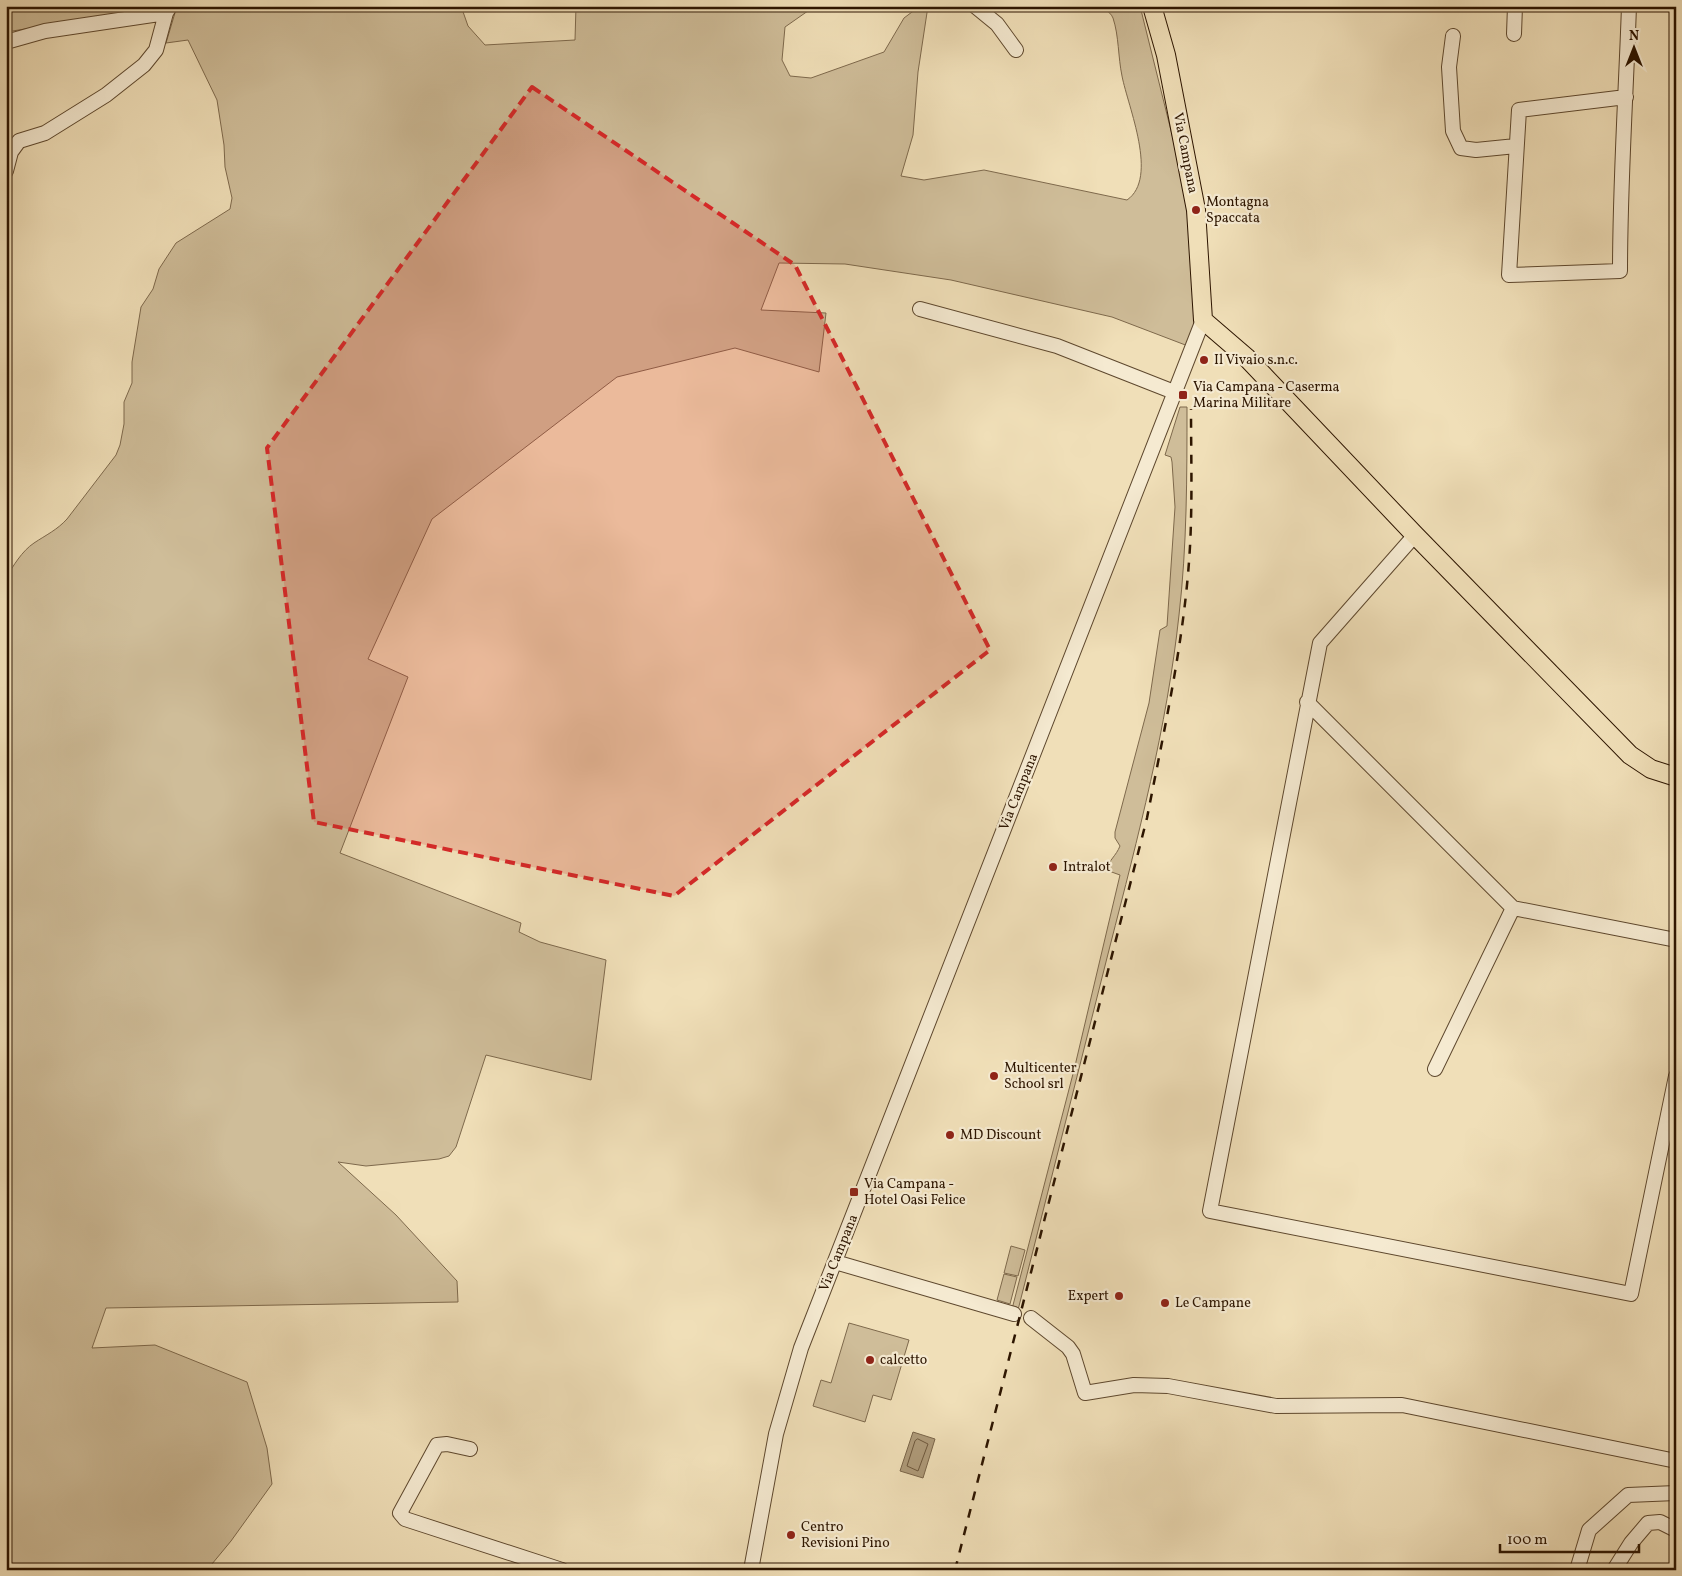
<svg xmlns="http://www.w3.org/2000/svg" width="1682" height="1576" font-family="Vollkorn,serif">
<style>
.green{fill:#cfbd99;stroke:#7e694c}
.water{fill:#ae9a79;stroke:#7a6549}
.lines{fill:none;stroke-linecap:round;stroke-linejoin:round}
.shore{stroke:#6e583c;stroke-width:1}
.minor-casing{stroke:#5e482e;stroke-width:16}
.major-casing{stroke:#2d1500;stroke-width:20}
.minor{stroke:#f5ead1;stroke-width:14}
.major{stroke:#f0dfb8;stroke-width:18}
.rail{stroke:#2d1500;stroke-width:2.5;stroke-dasharray:9 9;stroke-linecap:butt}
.marked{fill:#d62828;fill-opacity:0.2;stroke:#d62828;stroke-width:4;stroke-dasharray:10 6;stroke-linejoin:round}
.poi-dot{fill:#8f2418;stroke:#f5ead1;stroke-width:2}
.labels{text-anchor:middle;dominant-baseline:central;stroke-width:4.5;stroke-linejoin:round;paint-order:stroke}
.street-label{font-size:14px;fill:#2d1500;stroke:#f5ead1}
.poi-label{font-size:14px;fill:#2d1500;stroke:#f5ead1;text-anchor:start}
</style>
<rect width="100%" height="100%" fill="#f0dfb8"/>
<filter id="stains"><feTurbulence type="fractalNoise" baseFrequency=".004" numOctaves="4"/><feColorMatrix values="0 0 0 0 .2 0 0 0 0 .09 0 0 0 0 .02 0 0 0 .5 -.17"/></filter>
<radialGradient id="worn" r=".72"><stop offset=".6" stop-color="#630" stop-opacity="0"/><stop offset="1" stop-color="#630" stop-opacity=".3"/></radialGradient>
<path class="green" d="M6 6H154L133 12 6 32Z
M177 6H461L468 26 485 45 575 40 576 6H815L785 27 782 60 790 76 811 78 884 52 904 18 920 6H928L918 72 913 135 901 176 924 180 984 170 1127 200C1159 178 1128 107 1122 76 1118 57 1119 36 1113 18 1112 14 1106 11 1104 6H1140L1183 179 1200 306 1188 346 1112 317 951 280 845 264 779 263 761 310 826 313 819 372 735 348 617 377 432 519 368 659 408 677 340 853 521 923 519 932 540 942 606 960 591 1080 486 1055 456 1147 449 1156 439 1159 366 1166 338 1162 396 1215 457 1281 458 1302 106 1308 92 1348 155 1345 247 1382 267 1448 272 1484 231 1541 207 1570H6V578C13 566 22 551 34 543 46 535 57 530 67 519L116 455 120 445 124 424V402L132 383V362L141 307 153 289 159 269 176 243 230 209 232 198 225 167 224 145 217 100 188 40 166 43Z
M1180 407H1187C1187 476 1187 546 1179 615 1167 727 1138 837 1110 946 1079 1067 1049 1189 1018 1310L1012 1309 1074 1070 1120 875 1106 870C1109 860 1116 856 1120 846L1115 838V832L1149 703 1160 630 1167 626 1175 507 1172 462 1171 457 1165 455Z
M1011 1246 1025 1250 1018 1276 1004 1273Z
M1004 1274 1017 1277 1010 1304 997 1300Z
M849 1323 909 1340 891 1400 873 1395 865 1422 813 1406 821 1380 831 1383Z"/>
<path class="water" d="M913 1432 935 1439 923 1478 900 1471Z"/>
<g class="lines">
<path class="shore" d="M918 1439 928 1444 918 1471 907 1466 915 1441Z"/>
<g class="minor-casing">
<path id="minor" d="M975 6 997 24 1016 50
M1514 34 1515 6
M1453 36 1449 67 1453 131 1461 148 1476 150 1516 146
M6 42 45 31 166 13
M1626 97 1519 110 1509 275 1620 271C1620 182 1626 94 1629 6
M6 171 11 152 19 141 45 133 106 95 144 65 156 50 166 13 170 6
M920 309 1057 346 1174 392
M1415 535 1320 643 1210 1211 1631 1294 1676 1076
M1307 702 1513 908
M1435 1069 1513 908 1676 940
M835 1262 1014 1314
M1031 1318 1068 1347 1073 1354 1085 1393 1134 1385 1168 1386 1276 1406 1402 1405 1676 1461
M470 1449 447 1444 437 1445 400 1513 405 1519 562 1570
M751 1570 776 1434 801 1348 1203 320
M1577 1570 1589 1530 1628 1495 1676 1493
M1614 1570 1631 1543 1648 1523 1660 1522 1676 1530"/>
</g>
<g class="major-casing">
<path id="major" d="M1152 6 1166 55 1196 210 1203 320 1246 357 1415 535 1630 755 1651 769 1676 777"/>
</g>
<use href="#minor" class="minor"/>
<use href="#major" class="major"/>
<path class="rail" d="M955 1570 1147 818C1166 720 1189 620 1191 520 1192 483 1191 446 1191 409"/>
</g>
<path class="marked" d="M532 87 795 265 990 650 674 896 314 822 267 448Z"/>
<g class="poi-dot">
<circle cx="1196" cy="210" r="5"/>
<circle cx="1204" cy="360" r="5"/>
<rect x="1178" y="390" width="10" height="10" rx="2.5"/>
<circle cx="1053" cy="867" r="5"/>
<circle cx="994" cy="1076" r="5"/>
<circle cx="950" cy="1135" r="5"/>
<rect x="849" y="1187" width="10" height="10" rx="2.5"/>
<circle cx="1119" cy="1296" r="5"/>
<circle cx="1165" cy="1303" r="5"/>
<circle cx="870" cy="1360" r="5"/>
<circle cx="791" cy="1535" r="5"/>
</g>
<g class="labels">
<g class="street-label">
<text transform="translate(1185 153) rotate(79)">Via Campana</text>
<text transform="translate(1019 792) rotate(-68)">Via Campana</text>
<text transform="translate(839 1253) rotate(-68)">Via Campana</text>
</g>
<g class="poi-label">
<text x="1206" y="202">Montagna<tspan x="1206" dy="16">Spaccata</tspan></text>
<text x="1214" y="360">Il Vivaio s.n.c.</text>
<text x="1193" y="387">Via Campana - Caserma<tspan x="1193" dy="16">Marina Militare</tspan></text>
<text x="1063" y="867">Intralot</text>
<text x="1004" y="1068">Multicenter<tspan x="1004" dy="16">School srl</tspan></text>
<text x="960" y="1135">MD Discount</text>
<text x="864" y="1184">Via Campana -<tspan x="864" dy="16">Hotel Oasi Felice</tspan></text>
<text x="1109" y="1296" text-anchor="end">Expert</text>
<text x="1175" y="1303">Le Campane</text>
<text x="880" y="1360">calcetto</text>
<text x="801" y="1527">Centro<tspan x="801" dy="16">Revisioni Pino</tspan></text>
</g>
</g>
<rect width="1682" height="1576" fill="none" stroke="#f0dfb8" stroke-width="25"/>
<rect x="8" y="8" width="1667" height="1561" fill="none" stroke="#2d1500" stroke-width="2.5"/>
<rect x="12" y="12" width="1657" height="1551" fill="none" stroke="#2d1500"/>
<g transform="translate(1634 48)" stroke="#f5ead1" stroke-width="4" paint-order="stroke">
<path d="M0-4L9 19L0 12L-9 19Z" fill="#2d1500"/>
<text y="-8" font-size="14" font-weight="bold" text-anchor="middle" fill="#2d1500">N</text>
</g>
<path d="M1500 1544v8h139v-8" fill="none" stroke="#2d1500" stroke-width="2.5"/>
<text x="1507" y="1544" font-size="15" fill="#2d1500" stroke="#f5ead1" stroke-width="4" paint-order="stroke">100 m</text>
<rect width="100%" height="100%" filter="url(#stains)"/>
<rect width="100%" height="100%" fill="url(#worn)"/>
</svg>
